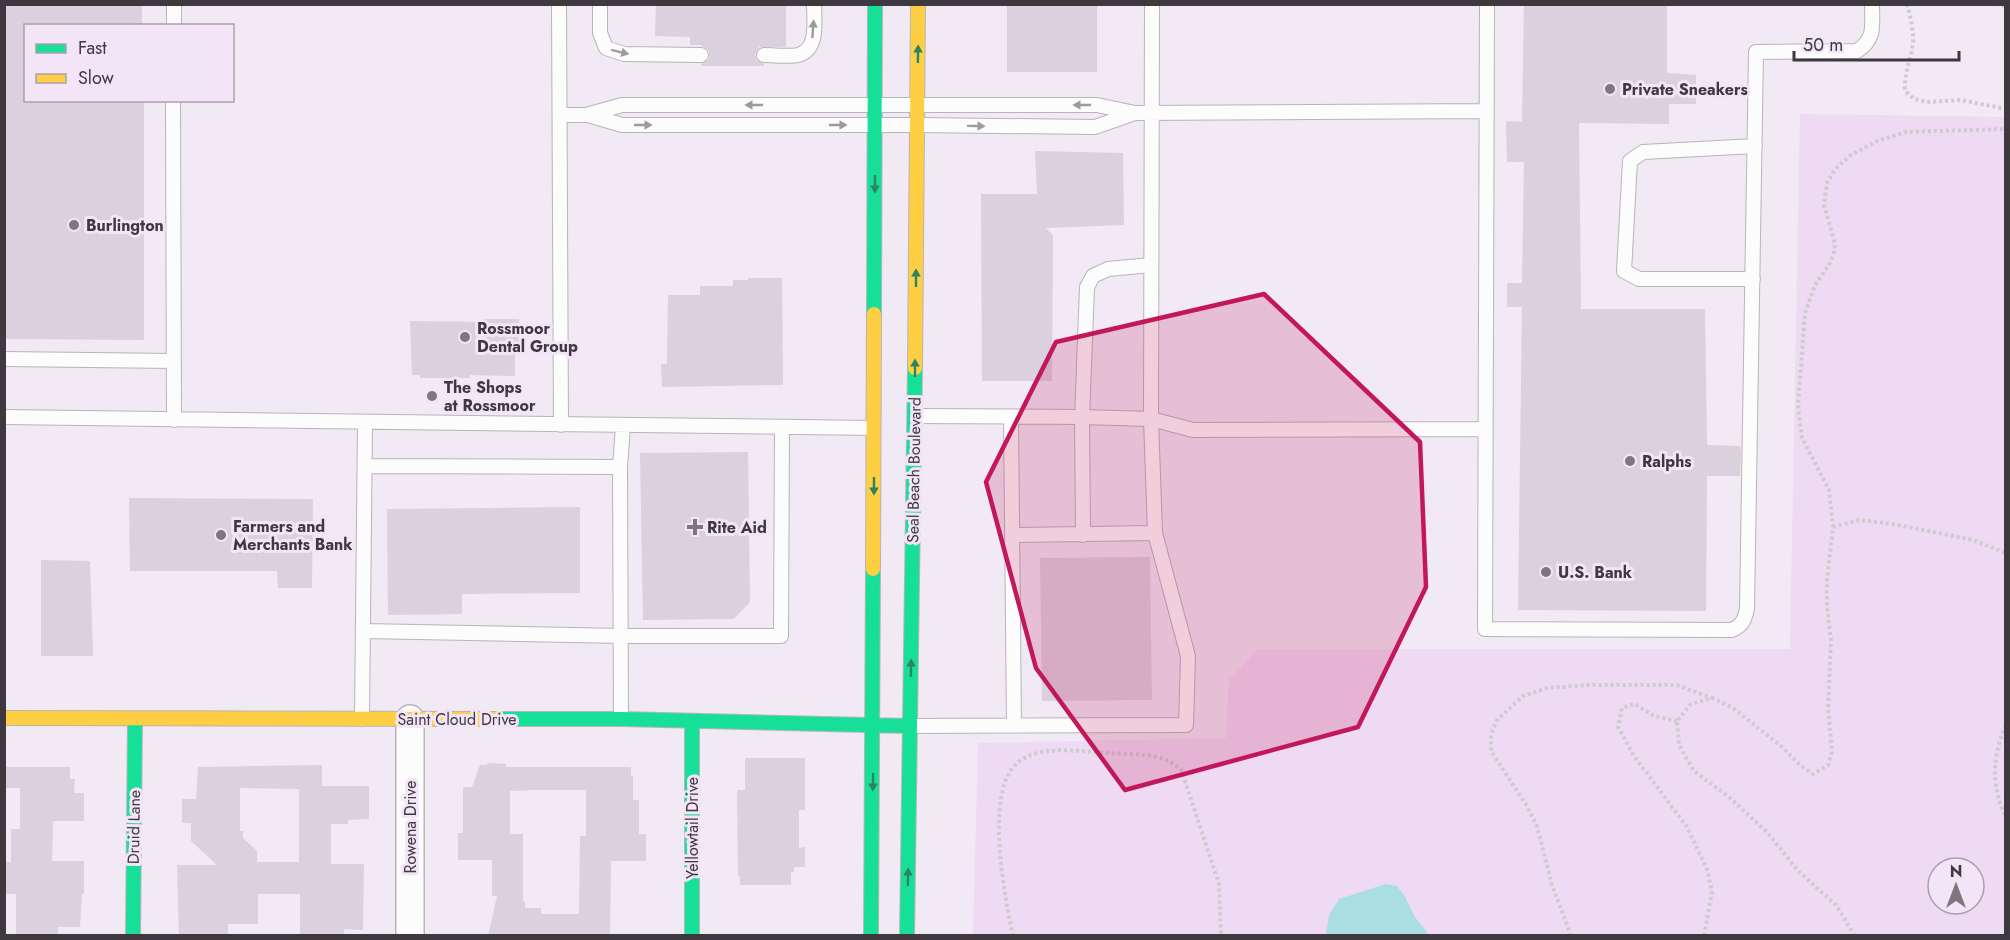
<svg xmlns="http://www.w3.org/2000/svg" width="2010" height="940" font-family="Jost,sans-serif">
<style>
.green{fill:#eedaf2;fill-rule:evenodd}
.water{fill:#aadee2}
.building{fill:#dbd0de;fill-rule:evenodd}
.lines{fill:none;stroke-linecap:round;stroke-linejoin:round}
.lane-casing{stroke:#b9b3ba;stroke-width:16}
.street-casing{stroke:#b9b3ba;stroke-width:30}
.fast-casing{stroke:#b9b3ba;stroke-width:16}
.slow-casing{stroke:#b9b3ba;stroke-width:16}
.path{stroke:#cecbcf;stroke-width:4;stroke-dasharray:3 3;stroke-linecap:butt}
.lane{stroke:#fdfcfd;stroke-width:14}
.street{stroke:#fdfcfd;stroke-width:27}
.fast{stroke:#16e098;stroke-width:14}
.slow{stroke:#ffcf43;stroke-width:14}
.oneway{fill:#9e9a9e}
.oneway2{fill:#2c8467}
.marked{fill:#c2185b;fill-opacity:0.2;stroke:#c2185b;stroke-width:4.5;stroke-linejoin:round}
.poi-dot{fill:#7d767e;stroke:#f3e5f7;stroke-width:2}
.labels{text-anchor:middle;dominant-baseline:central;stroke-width:6;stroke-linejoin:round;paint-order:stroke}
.poi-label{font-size:16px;font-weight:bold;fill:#3e383f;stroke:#f3e5f7;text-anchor:start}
.street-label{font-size:16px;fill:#3e383f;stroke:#f3e5f7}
</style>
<rect width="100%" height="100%" fill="#f1e9f3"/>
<path class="green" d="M1800 114 2005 117V935L973 936 978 743 1226 738 1229 680 1258 649H1790ZM1938 868H1974V904H1938Z"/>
<path class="water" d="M1386 884 1397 886 1405 897 1415 917 1429 935H1326L1329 915 1339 899Z"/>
<path class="building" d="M4 4H142V26H26V100H144V340L4 339Z
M656 4 786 6V47H759L755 54 756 59 764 64V66H701V64L709 59V51L701 45H690V37L655 36Z
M1007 4H1097V72H1007Z
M1524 4H1667V73L1696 75V104H1669V124L1579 123 1581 309H1705L1707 445 1740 446 1741 453 1740 476H1707L1706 611 1518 610 1522 307H1507V283H1522L1524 162H1507L1506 121 1522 122Z
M1035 151 1123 153 1124 225 1046 228 1053 236 1052 381H982L981 194H1037Z
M748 278H782L783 385 662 387 661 364H667L668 295H700V286H733V280H748Z
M484 319H519V354H515V376L470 375V378H420V375H412L410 321 484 322Z
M748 452 750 602 734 619 643 620 640 453Z
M129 498 313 499 312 588H278L277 571H130Z
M580 507V593L462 594V614L388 615 387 509Z
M1150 557 1152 700 1042 701 1040 558Z
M41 560 90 561 93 656H41Z
M745 758H805V810H799V848L805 847V867H794V872H791V885H740V876H738L737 790H745Z
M488 763 506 764V767H631V776H633V800H639V834H646V861H611L610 936H488L497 896H492V860H458V833H463V787H472L480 765H487ZM533 790H586V836H580L579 914H541V908H525V901H523V834H510V791Z
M322 765V786H369V819L348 820V824H331V864H364L363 930 344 929V936H300V894H258V924H228V936H179L177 865H217L191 841V823H182V799H196L198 767ZM240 788 299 789V862H257V851L243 838V831H240Z
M4 767H70V779H75L74 793H84V821H53L52 861H84V894H82L80 927H58V934L16 936V894H4V862H11V829H20V788H4Z"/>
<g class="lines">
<g class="lane-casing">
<path id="lane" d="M559 4 561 425
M600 4V33L606 48 624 54 701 55
M1487 4 1485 629 1732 630C1743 625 1745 619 1747 608L1756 52 1857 51C1876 39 1872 25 1872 4
M174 26V4
M764 55C774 55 788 57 798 55 819 50 814 21 814 4
M173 100 174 420
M560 115H586L622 105H1097L1135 113 1486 111
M588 115 622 125H917L1095 127 1135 113
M1753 279H1639L1624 271 1630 161 1643 152 1755 146
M4 359 174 361
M915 416 1082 417 1151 419 1193 430 1485 429
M4 417 873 428
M1011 417 1014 726
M365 466 620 467 621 719
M620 467 623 426
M1012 535 1155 533
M1083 535 1082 417 1087 287 1093 276 1108 269 1151 265
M363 631 622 636H781L782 428
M362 719 365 422
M910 726 1186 725 1188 656 1155 533 1151 419 1152 4"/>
</g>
<g class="street-casing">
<path id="street" d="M410 719V936"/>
</g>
<g class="fast-casing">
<path id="fast" d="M874 314 875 4
M498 719H621L910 726
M692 721V936
M133 936 135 719
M871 936 873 569
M907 936 915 368"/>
</g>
<g class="slow-casing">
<path id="slow" d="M915 368 918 4
M873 569 874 314
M4 718 498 719"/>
</g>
<path class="path" d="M1907 4C1910 17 1914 30 1913 43 1911 60 1904 72 1905 91L1914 99 1927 102 1961 100 2006 109
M1996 4 2006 6
M1833 527 1859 520 1893 524 1973 540 2006 553
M1677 721 1654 716 1635 704 1622 708 1618 727 1634 756 1687 827 1707 869 1712 892 1704 936
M2006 725C1992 755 1991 788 2006 817
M1013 936C1005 898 982 784 1021 760 1041 747 1070 750 1093 752 1112 754 1144 753 1161 758 1168 759 1175 766 1181 769L1219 884 1221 936
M1571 936 1552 885 1537 826 1527 806 1491 751V734L1497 720 1523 696 1547 688 1589 685H1677L1712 698
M1855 936 1836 905 1799 872 1767 832 1730 798 1694 771 1679 745 1677 721 1691 704 1713 698 1733 708 1782 747 1801 766 1813 774 1828 765 1832 752 1828 708 1831 641 1827 607V580L1833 527 1829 490 1802 438 1798 407 1805 313 1815 285 1829 265 1835 250 1834 240 1824 205 1827 183 1835 169 1851 155 1877 141 1906 132 2006 129"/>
<use href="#lane" class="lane"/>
<use href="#street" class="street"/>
<use href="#fast" class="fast"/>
<use href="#slow" class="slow"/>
</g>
<defs><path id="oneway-solid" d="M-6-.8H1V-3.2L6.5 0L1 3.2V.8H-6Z" transform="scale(1.5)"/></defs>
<g class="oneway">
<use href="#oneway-solid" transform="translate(813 29) rotate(-86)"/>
<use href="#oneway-solid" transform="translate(620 52) rotate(14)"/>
<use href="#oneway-solid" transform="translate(754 105) rotate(180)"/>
<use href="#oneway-solid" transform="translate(1082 105) rotate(-180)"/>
<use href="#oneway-solid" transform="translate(643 125)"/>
<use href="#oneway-solid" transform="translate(838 125)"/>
<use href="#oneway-solid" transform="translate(976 126) rotate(1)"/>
</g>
<g class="oneway2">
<use href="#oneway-solid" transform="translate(918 54) rotate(-89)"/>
<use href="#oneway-solid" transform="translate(875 184) rotate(90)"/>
<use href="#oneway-solid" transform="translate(916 278) rotate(-90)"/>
<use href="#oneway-solid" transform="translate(915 368) rotate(-90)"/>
<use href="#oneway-solid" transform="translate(874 486) rotate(90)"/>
<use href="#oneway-solid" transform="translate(911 668) rotate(-89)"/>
<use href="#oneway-solid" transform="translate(873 782) rotate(91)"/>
<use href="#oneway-solid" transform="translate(908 877) rotate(-89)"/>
</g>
<path class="marked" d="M1264 294 1420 442 1426 587 1358 727 1125 790 1036 668 986 482 1056 342Z"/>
<g class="poi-dot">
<circle cx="1610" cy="89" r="6"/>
<circle cx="74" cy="225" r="6"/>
<circle cx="465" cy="337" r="6"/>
<circle cx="432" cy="396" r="6"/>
<circle cx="1630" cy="461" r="6"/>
<path d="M692 518h6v6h6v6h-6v6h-6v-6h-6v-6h6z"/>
<circle cx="221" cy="535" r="6"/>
<circle cx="1546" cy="572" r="6"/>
</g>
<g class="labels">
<g class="poi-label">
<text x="1622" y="89">Private Sneakers</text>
<text x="86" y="225">Burlington</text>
<text x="477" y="328">Rossmoor<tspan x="477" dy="18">Dental Group</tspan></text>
<text x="444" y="387">The Shops<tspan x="444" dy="18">at Rossmoor</tspan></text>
<text x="1642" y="461">Ralphs</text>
<text x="233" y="526">Farmers and<tspan x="233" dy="18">Merchants Bank</tspan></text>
<text x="707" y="527">Rite Aid</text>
<text x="1558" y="572">U.S. Bank</text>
</g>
<g class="street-label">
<text transform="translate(914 470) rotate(-89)">Seal Beach Boulevard</text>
<text x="457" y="719">Saint Cloud Drive</text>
<text transform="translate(134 827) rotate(-89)">Druid Lane</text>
<text transform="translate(410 827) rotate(-90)">Rowena Drive</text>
<text transform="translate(692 828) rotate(-90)">Yellowtail Drive</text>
</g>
</g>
<rect width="2010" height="940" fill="none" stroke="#3e383f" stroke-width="12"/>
<rect x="24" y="24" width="210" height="78" fill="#f3e5f7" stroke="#aba0ad" stroke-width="1.5"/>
<rect x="36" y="44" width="30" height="9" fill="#16e098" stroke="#aba0ad" stroke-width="1.5"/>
<text x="78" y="54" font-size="18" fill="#3e383f">Fast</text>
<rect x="36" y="74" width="30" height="9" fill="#ffcf43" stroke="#aba0ad" stroke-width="1.5"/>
<text x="78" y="84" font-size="18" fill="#3e383f">Slow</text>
<g transform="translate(1956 886)"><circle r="28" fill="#f3e5f7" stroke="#aba0ad" stroke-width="1.5"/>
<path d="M0-4.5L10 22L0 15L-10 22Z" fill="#7d767e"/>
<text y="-9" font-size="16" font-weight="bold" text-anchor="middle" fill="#3e383f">N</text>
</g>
<path d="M1794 51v9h165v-9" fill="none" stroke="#3e383f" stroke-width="3"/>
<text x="1803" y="51" font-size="18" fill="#3e383f" stroke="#f3e5f7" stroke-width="4.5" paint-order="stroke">50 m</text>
</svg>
